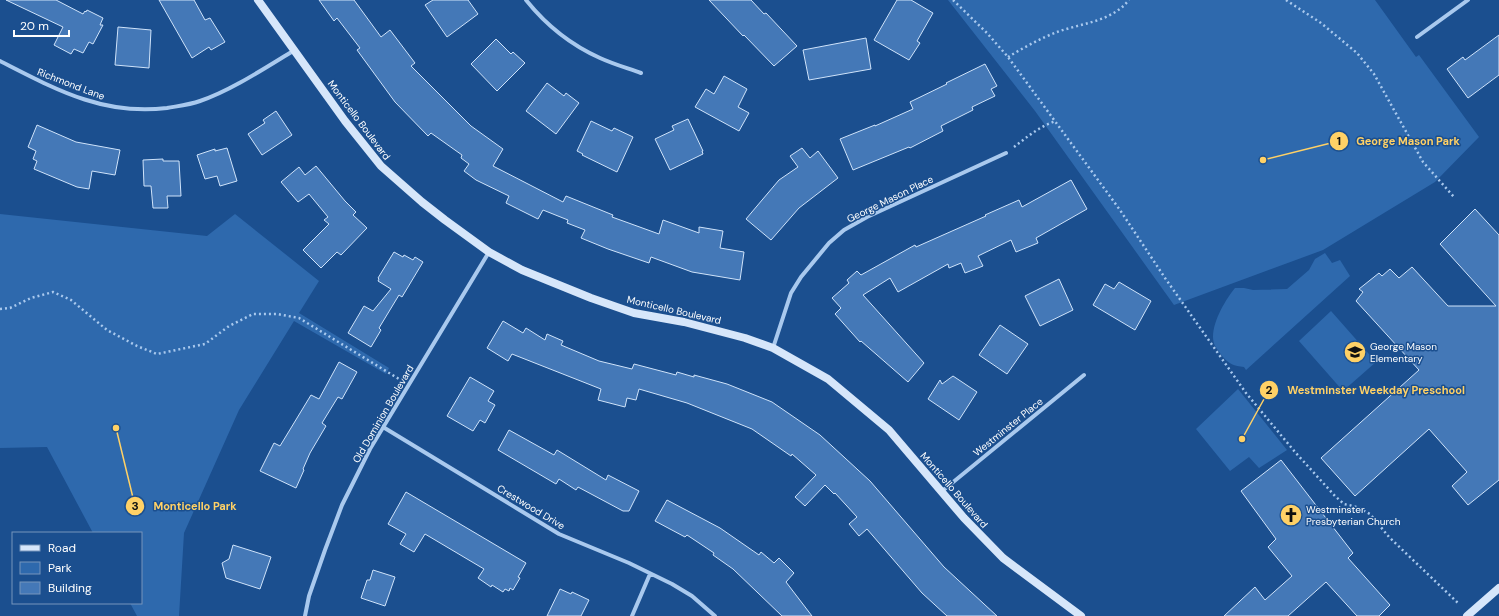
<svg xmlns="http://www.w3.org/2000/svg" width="1499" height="616" font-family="'DM Sans',sans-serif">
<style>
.green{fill:#2e69ad}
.building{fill:#4478b7;stroke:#cfe3fa}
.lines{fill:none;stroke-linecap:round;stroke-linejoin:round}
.path{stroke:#a9c9ee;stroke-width:2.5;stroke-dasharray:2 3;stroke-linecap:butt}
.street{stroke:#a9c9ee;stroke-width:4}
.secondary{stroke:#d6e6fa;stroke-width:8}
.labels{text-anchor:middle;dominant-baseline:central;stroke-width:3;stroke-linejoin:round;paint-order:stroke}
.street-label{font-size:10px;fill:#fff;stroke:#1b4f8f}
.poi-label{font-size:10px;fill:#fff;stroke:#1b4f8f;text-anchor:start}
.leader{fill:none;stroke:#ffd166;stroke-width:1.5}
.callout-dot{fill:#ffd166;stroke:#1b4f8f;stroke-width:1.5}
.mark-label{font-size:12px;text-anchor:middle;font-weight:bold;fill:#111}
.callout-label{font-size:11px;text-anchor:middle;font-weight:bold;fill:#ffd166;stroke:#1b4f8f;stroke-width:3;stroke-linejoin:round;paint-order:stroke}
</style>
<rect width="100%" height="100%" fill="#1b4f8f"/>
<path class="green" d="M948 0H1375L1416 57 1419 55 1479 137 1435 182 1323 250 1174 305 1035 111Z
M0 214 207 236 235 214 319 281 299 313 389 368 386 374 294 321 239 410 184 533 179 616H137L130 603H141V533H93L47 447 0 448Z
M1325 253 1332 263 1340 260 1350 276 1246 370 1244 367C1234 366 1229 364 1222 356 1220 353 1217 349 1215 346 1207 330 1225 300 1235 288H1244L1253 290 1287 289 1309 270 1315 259Z
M1331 311 1376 362 1343 391 1299 341Z
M1238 389 1287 450 1259 468 1249 457 1230 471 1196 429Z"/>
<path class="building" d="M6 0H56L83 14 85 11 86 12 87 10 103 18 100 25H103L93 44 89 42 83 53 74 49 71 54 54 45 63 27Z
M159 0H194L205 20 210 18 225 42 211 50 209 47 192 58Z
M319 0H354L381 37 390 30 415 63 411 66 471 126 503 149 493 166 563 202 566 196 613 215 612 217 659 234 663 220 699 233V227L723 231 720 248 744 252 740 280 692 272 651 257 649 263 608 249 581 238 585 230 567 223 568 220 543 210 538 219 506 203 509 196 476 180 464 171 469 164 461 158 462 155 431 133 428 136 395 102 357 50 360 48 337 18 334 21Z
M433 0H468L478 14 447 37 425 5Z
M709 0H751L764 14 766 13 797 46 774 66 744 35 743 36Z
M897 0H911L933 13 917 41 920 43 909 60 874 40Z
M118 27 151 30 149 68 115 65Z
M1499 35V75L1468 98 1447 69 1463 57 1465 60Z
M866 38 871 69 809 80 803 50Z
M496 39 511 54 513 52 525 63 497 91 471 64Z
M985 64 997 86 991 89 995 96 972 107 973 110 941 126 943 131 910 148 909 147 853 170 840 139 875 125V126L913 109 910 102 947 84 946 83Z
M724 76 747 89 738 107 749 113 739 131 695 107 706 89 714 94Z
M547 83 564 96 566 93 579 103 556 134 526 111Z
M276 111 292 135 262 155 248 134 265 123 263 120Z
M688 119 703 151H702L703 154 670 170 655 139 674 130 672 126Z
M591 121 612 131 614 128 633 137 617 172 582 155 583 154 577 151Z
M37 125 76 142 120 150 115 175 92 171 89 189 77 187 34 169 37 161 33 159 36 151 28 147Z
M227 148 237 181 220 186 217 176 205 179 197 155 215 149V151Z
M802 148 810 158 818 151 838 178 799 208 771 240 746 219 779 180 798 167 790 156Z
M163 159V161H179L181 196H167L168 208H153L151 186H144L143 160Z
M316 166 345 201 356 212 353 215 367 228 341 255 337 252 321 268 303 250 329 224 324 220 328 217 309 194 298 202 281 182 299 167 305 175Z
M1071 180 1087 209 1036 238 1038 243 1016 252 1011 240 978 256 983 266 965 273 961 263 949 268 948 264 898 292 890 278 863 295 924 363 908 382 861 341 860 342 835 314 841 308 832 298 849 283 847 280 857 271 861 275 915 245 916 247 986 216 985 215 1019 200 1022 207Z
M1475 209 1499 235V480L1468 505 1452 486 1467 472 1429 429 1355 496 1321 458 1419 370 1356 301 1363 292 1359 289 1379 273 1382 276 1390 269 1399 278 1412 267 1448 306H1496L1440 244Z
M394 252 403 257 404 255 413 260 415 257 423 262 402 297 399 295 379 328 381 330 371 347 348 333 364 306 373 311 391 289 378 281 379 279 378 278Z
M1059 279 1073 310 1040 326 1025 296Z
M1119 282 1151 301 1135 330 1093 305 1105 284 1114 289Z
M503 321 523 333 526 328 545 340 547 334 563 341 561 345 599 361 632 369 634 364 676 375 677 372 694 377V375L727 384 772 402 820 435 870 481 944 567 997 616H947L922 593 867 529 859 536 849 524 857 517 835 493 834 494 825 485 805 506 795 497 816 475 792 454 791 456 752 429 687 403 639 389 636 400 627 398 625 407 598 400 601 389 512 354 508 361 487 348Z
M1000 325 1028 344 1007 374 979 355Z
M339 362 357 372 342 399 338 397 322 423 326 426 310 453 303 469 304 470 296 488 260 471 274 443 280 446 311 395 319 399Z
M953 376 977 392 959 420 928 399 940 380 942 384Z
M470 377 494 391 488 401 495 405 485 423 480 420 473 431 447 416Z
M509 430 554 455 557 450 606 480 608 475 639 491 629 511H623L578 487 576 490 559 479 556 484 498 450Z
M1281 460 1353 553 1348 558 1390 605 1379 616H1357L1326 582 1288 616H1224L1255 587 1265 600 1292 576 1268 547 1276 539 1241 491Z
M406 492 526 563 518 577 520 578 513 590 510 588 509 591 505 589 503 592 492 585 491 587 478 578 484 569 425 534 414 552 400 544 406 534 388 524Z
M667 500 720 528 759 555 761 552 774 563 779 558 794 573 786 582 812 616H782L733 569 713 555 714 553 687 535 685 537 655 521Z
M233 545 271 557 260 589 226 578 222 563 229 559Z
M373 570 395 577 385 606 361 598 367 580H370Z
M560 589 571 594 572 592 589 600 581 616H547Z"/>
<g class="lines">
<path class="path" d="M953 0 987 33 1008 57 1120 210 1165 278 1246 393 1295 452 1335 496 1344 504 1357 507 1370 514 1389 537 1458 603
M1286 0 1321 23 1357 53 1374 74 1423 162 1454 197
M1008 57C1023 48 1041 38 1057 32 1082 23 1111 22 1129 0
M1014 147C1027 137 1040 126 1056 121
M0 309 10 308 31 298 53 292 71 300 107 330 137 346 157 354 205 344 229 326 253 314H277L299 318 399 379"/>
<path class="street" d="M526 0C546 25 571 45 600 58 613 64 627 68 641 73
M1417 37 1468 0
M0 61C55 89 103 116 167 108 178 106 189 105 200 101 230 91 265 68 293 51
M773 348 791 293 801 277 829 243 844 230 867 217 1006 153
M383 427 559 534 629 563 672 584 692 596 715 616
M941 492 1084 375
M305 616 309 596 325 550 342 505 370 449 489 252
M632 616 650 574"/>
<path class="secondary" d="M258 0 345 121 381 166 422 202 445 220 489 252 522 270 591 298 634 313 684 322 745 338 773 348 828 379 889 430 964 518 1003 558 1081 616
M1467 616 1499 588"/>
</g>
<defs>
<g id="school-disc" transform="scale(1.15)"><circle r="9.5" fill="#ffd166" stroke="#1b4f8f"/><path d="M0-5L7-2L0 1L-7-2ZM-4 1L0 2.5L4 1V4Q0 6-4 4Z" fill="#111"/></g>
<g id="church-disc" transform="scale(1.15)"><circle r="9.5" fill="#ffd166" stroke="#1b4f8f"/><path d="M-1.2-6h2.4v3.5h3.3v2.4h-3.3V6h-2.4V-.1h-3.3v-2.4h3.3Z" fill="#111"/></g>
</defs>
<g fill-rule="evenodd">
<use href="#school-disc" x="1355" y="352"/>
<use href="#church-disc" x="1291" y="515"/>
</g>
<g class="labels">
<g class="street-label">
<text transform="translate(71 84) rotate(21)">Richmond Lane</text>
<text transform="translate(359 120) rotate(53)">Monticello Boulevard</text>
<text transform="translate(890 199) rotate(-26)">George Mason Place</text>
<text transform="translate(674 310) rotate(13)">Monticello Boulevard</text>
<text transform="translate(383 414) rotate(-60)">Old Dominion Boulevard</text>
<text transform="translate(1008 427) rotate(-39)">Westminster Place</text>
<text transform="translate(954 490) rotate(49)">Monticello Boulevard</text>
<text transform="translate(531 507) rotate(31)">Crestwood Drive</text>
</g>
<g class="poi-label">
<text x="1370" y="346">George Mason<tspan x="1370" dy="12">Elementary</tspan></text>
<text x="1306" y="509">Westminster<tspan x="1306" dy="12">Presbyterian Church</tspan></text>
</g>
</g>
<path class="leader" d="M1263 160L1339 141M1242 439L1269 390M116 428L135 506"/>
<g class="callout-dot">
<circle cx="1263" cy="160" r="4"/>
<circle cx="1242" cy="439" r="4"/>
<circle cx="116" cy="428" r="4"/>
<circle cx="1339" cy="141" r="10"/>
<circle cx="1269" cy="390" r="10"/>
<circle cx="135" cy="506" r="10"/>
</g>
<g class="mark-label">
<text x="1339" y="145">1</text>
<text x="1269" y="394">2</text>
<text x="135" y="510">3</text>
</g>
<g class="callout-label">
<text x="1408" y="145">George Mason Park</text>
<text x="1376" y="394">Westminster Weekday Preschool</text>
<text x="195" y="510">Monticello Park</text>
</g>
<rect x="12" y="532" width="130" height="72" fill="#1b4f8f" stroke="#7695bc"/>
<rect x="20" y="545" width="20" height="6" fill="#d6e6fa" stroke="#7695bc"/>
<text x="48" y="552" font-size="12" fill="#ffffff">Road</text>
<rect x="20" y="562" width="20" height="12" fill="#2e69ad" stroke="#7695bc"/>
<text x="48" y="572" font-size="12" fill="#ffffff">Park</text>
<rect x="20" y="582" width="20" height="12" fill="#4478b7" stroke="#7695bc"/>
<text x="48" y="592" font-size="12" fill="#ffffff">Building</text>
<path d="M14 30v6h55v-6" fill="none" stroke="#ffffff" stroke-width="2"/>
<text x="20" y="30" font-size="12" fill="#ffffff" stroke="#1b4f8f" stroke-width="3" paint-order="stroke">20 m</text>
</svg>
